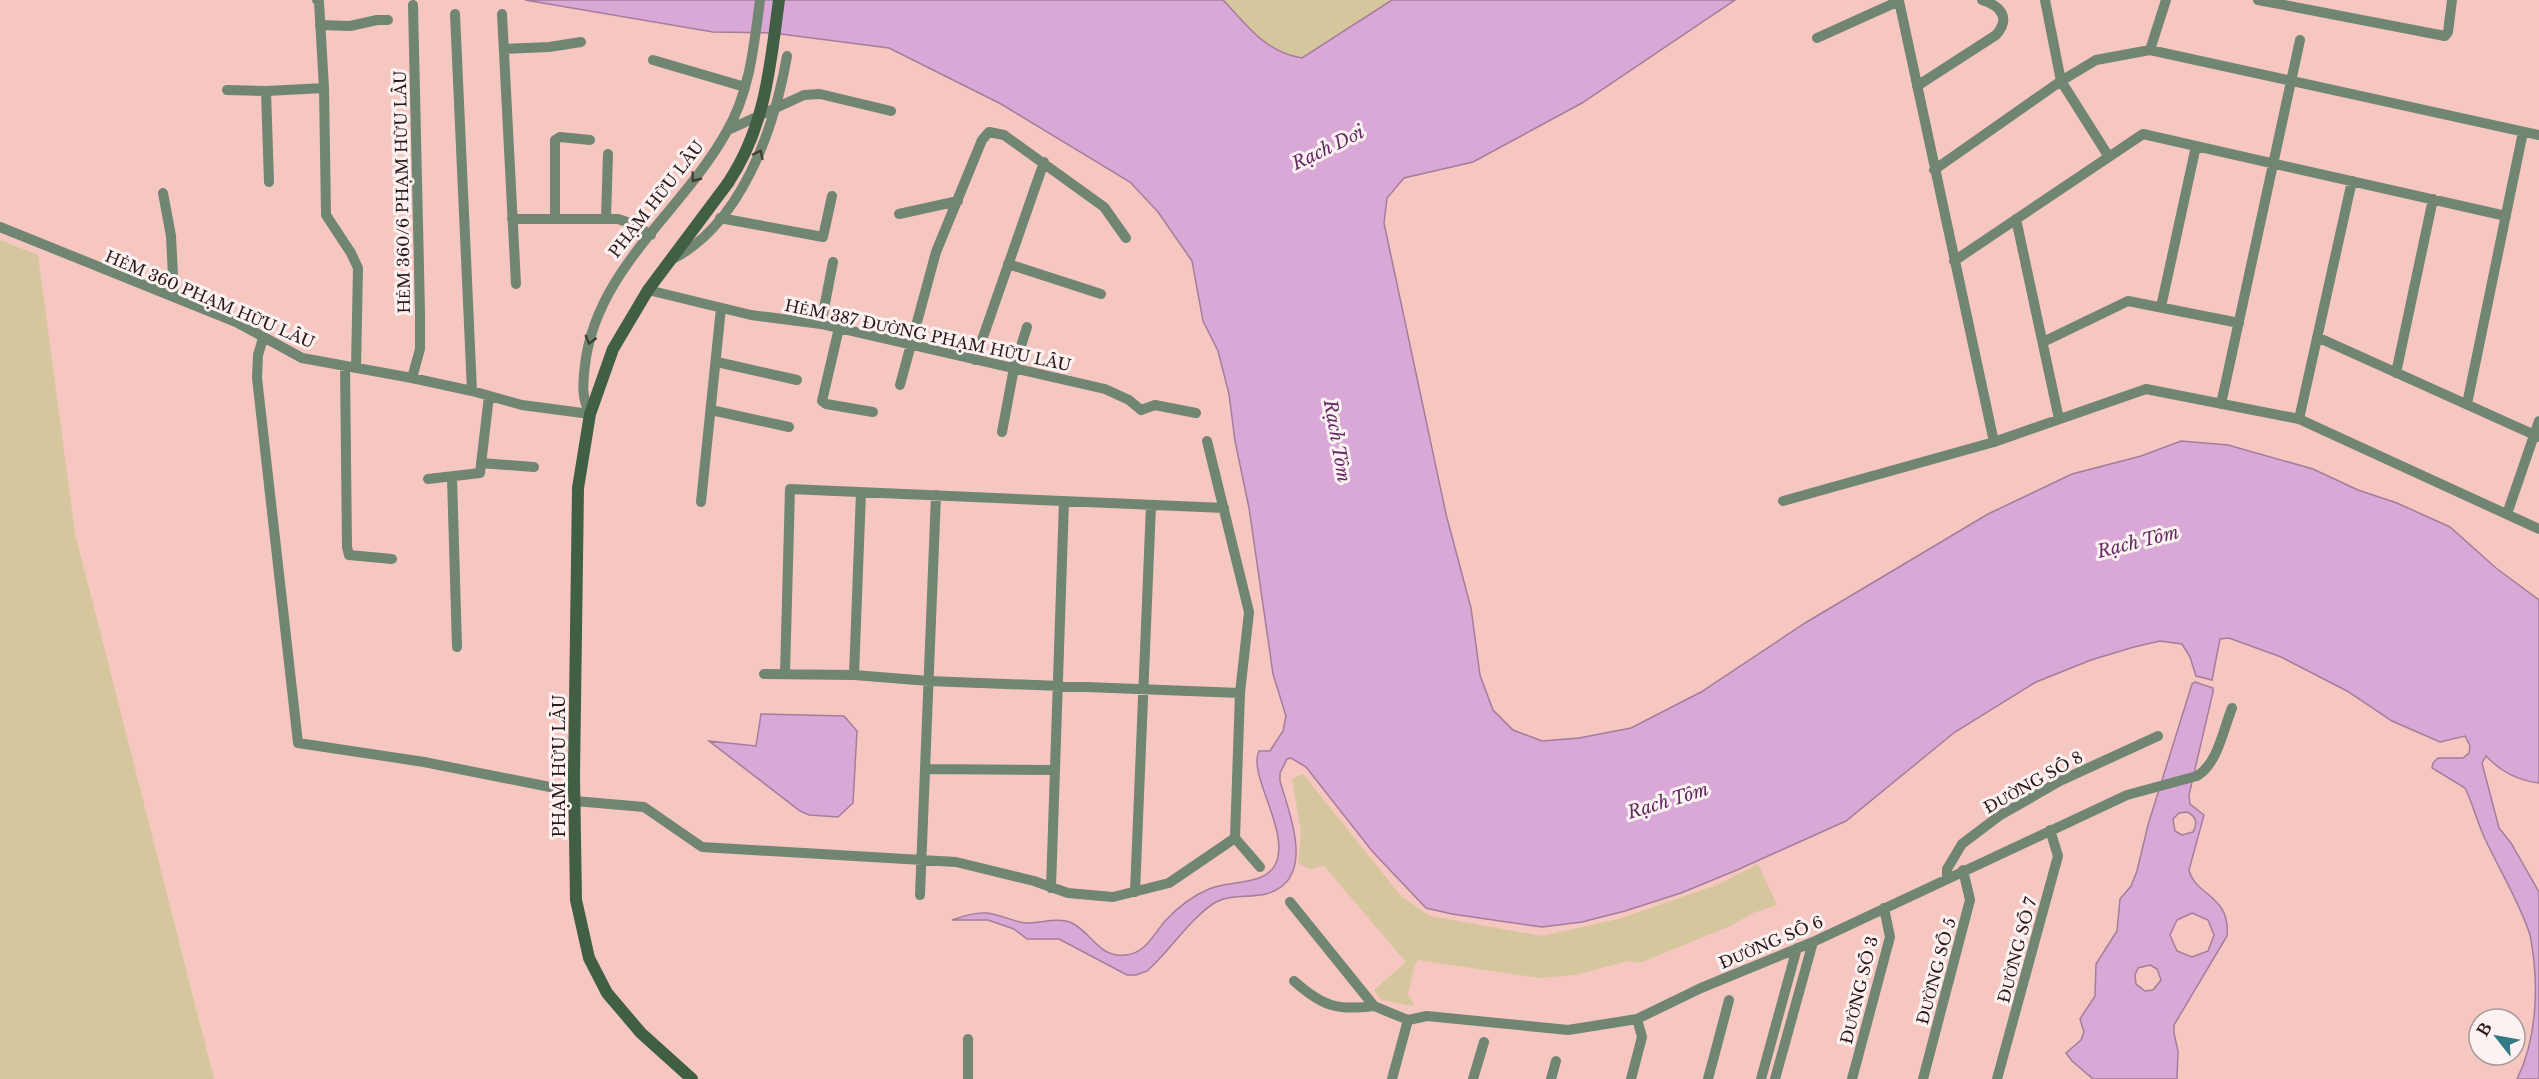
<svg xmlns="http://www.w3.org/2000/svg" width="2539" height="1079" font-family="'Libre Baskerville',serif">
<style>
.green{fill:#d6c69d}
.water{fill:#d9a8d6;stroke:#a47d9c;stroke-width:1.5;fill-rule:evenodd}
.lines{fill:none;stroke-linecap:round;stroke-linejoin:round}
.street{stroke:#708572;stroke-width:10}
.secondary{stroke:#405f44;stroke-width:12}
.secondary-bridge{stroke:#405f44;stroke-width:12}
.oneway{stroke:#423f36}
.labels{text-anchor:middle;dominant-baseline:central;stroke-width:6;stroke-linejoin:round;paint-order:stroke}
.street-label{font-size:16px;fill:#2a1916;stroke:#fcf2f1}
.water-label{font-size:18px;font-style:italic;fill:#632961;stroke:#fcf2f1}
</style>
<rect width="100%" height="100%" fill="#f6c7c0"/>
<path class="green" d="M1223 0H1392L1302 58C1265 52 1248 26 1223 0Z
M0 240 38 255 75 533 214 1079H0Z
M1303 774 1401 896 1430 916 1542 936 1618 919 1717 885 1758 864 1777 905 1753 913 1730 926 1640 963 1628 961 1575 975 1540 978 1418 960 1414 967 1408 995 1414 1004 1412 1006 1381 1000 1374 990 1406 962 1324 866 1310 869 1298 863 1301 832 1292 779Z"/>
<path class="water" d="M525 0H1223C1248 26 1265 52 1302 58L1392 0H1735L1582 103 1473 162 1404 178 1387 198 1384 223 1446 514 1471 608 1480 675 1493 710 1513 730 1542 741 1579 738 1631 728 1701 692 1805 623 1988 514 2072 474 2141 456 2181 441 2228 445 2313 469 2358 490 2397 503 2450 527 2496 568 2539 600V783C2517 780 2501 772 2486 756L2482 763 2499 828 2511 843 2539 892V1079H2517C2538 1037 2539 980 2530 935 2520 903 2499 869 2485 839 2477 822 2473 804 2465 788L2432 768 2433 763 2438 758H2463L2469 753 2470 746 2465 736 2440 742 2392 721 2347 691 2281 657 2229 638 2220 639 2212 680 2196 676 2190 657 2182 644 2160 641 2134 647 2091 660 2036 682 1955 732 1846 821 1737 870 1681 893 1625 911 1582 922 1542 927 1452 914 1426 908 1372 851 1306 767 1291 758 1287 759 1280 773V781C1290 816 1317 880 1266 894 1250 898 1231 894 1216 902 1192 916 1169 952 1147 971L1136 975H1127L1059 939H1027L1014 929 988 920H952C963 916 975 912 987 913 999 914 1013 922 1027 923 1041 923 1059 917 1072 923 1092 933 1099 958 1125 955 1145 954 1154 934 1165 921 1178 907 1192 896 1209 889 1229 880 1264 886 1275 865 1292 833 1247 775 1259 751H1270L1283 731 1286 716 1273 674 1249 508 1235 441 1229 394 1218 351 1203 321 1192 261 1158 212 1130 182 1001 104 889 48 773 33 713 32Z
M2195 682 2213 688V692L2189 795 2190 804 2204 815 2189 870C2195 896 2231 895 2227 936L2174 1025V1033L2178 1051 2177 1079H2093L2072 1061 2066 1053 2081 1040 2084 1032 2080 1019 2095 996 2096 964 2117 931 2120 899 2131 886 2137 871 2148 825 2192 684ZM2187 812C2196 816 2198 823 2193 832L2182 835 2175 831 2173 819 2179 813ZM2192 913 2208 920 2214 935 2208 951 2192 957 2177 951 2170 935 2177 920ZM2150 965 2157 969 2161 980 2153 990 2145 991 2136 984 2135 975 2138 968Z
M761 714 844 716 857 731 853 803 838 817 809 815 800 811 709 741 756 746Z"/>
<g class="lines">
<path class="street" d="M317 0 319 2 324 88 326 215 351 253 358 268 356 368
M2045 0 2061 81 2109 157
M2258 0 2445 36 2448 32 2452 0
M455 14 472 391
M502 14 516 284
M320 25 350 26 377 20H388
M1817 38 1899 1 1994 442
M504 49 549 47 581 42
M2150 50 2166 0
M653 60 745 87
M1917 86 1996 35C2011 18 2001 6 1982 0
M227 90 266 91
M728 130 804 95 820 94 891 111
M1934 170 2061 81 2096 60 2150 50 2539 135
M269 182 266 91 324 88
M163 193 171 236 174 296
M899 214 958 201
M606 218 608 154
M720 218 823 237 832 196
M512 219H618L633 224 651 235
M555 219V140L560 137 590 140
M2016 219 2059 419
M0 227 236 322 302 358 412 378 472 391 522 405 590 414
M669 261C741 226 774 130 787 56
M1954 261 2143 134 2506 216
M1008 264 1101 294
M648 290 751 315 821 324 1105 389 1129 400 1141 410 1155 405 1196 413
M2161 307 2196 146
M821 324 833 262
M839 328 822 401 826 404 873 412
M2317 337 2539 437
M263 338 258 355 257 378 298 743 424 762 575 792
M2043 342 2128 301 2239 323
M975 360 1044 162
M717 362 797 380
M345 366 347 547 349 555 392 559
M2396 373 2433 199
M412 378 420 349V312L413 5
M900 385 936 252 982 140 989 132 1004 135 1104 207 1126 238
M2221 404 2300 40
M2467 404 2523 132
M711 410 789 427
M590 414C581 397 583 383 585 365 596 269 683 211 727 131 750 91 754 45 760 0
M2299 419 2352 181
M1002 432 1014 368 1027 327
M1207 441 1249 612 1240 693 1235 838 1260 867
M481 463 534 467
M452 477 457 647
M428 479 480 473 489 396
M1783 501 1994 442 2146 389 2299 419 2539 529
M701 502 721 308
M2507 514 2539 421
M764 674 854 675 929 681 1240 693
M785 674 790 489 1224 508
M854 675 861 492
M925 769 1054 770
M575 801 644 807 702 847 956 862 1034 881 1068 893 1113 897 1169 883 1235 838
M1947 878V869L1962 844 1999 816 2060 781 2158 736
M1051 888 1064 501
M1135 892 1151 505
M920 895 936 495
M1290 902 1374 1006 1408 1020
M1294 981C1322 1006 1337 1011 1374 1006
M1408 1020 1427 1016 1568 1030 1637 1019 1701 988 1813 942 2127 795 2197 776C2218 763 2223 730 2232 708
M968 1079V1039
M1392 1079 1408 1020
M1473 1079 1484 1042
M1551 1079 1556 1061
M1631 1079 1642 1037 1637 1019
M1708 1079 1729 1000
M1761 1079 1797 948
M1775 1079 1813 942
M1852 1079 1890 937 1884 908
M1923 1079 1970 900 1963 870
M1997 1079 2058 856 2050 830"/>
<path class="secondary" d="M692 1079 641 1033 607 993 589 958 576 900 574 775 578 488 590 414 613 349 648 290 728 183"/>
<path class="secondary-bridge" d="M728 183C766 126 770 66 779 0"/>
</g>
<defs><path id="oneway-chevron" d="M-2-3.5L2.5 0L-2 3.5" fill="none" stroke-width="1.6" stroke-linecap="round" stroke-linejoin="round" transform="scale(1.5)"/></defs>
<g class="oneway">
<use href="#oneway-chevron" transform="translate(759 154) rotate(-65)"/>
<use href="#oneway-chevron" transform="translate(695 178) rotate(127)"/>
<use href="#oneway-chevron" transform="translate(590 340) rotate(105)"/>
</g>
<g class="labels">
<g class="street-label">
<text transform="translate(402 192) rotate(-91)">HẺM 360/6 PHẠM HỮU LẦU</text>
<text transform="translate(656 199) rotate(-52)">PHẠM HỮU LẦU</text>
<text transform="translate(210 299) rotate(23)">HẺM 360 PHẠM HỮU LẦU</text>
<text transform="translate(928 335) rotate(12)">HẺM 387 ĐƯỜNG PHẠM HỮU LẦU</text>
<text transform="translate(559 766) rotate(-90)">PHẠM HỮU LẦU</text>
<text transform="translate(2033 782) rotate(-29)">ĐƯỜNG SỐ 8</text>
<text transform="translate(1771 942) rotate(-23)">ĐƯỜNG SỐ 6</text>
<text transform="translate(2017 950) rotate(-75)">ĐƯỜNG SỐ 7</text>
<text transform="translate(1936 971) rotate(-75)">ĐƯỜNG SỐ 5</text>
<text transform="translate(1859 990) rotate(-76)">ĐƯỜNG SỐ 3</text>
</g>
<g class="water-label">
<text transform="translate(1328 148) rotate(-26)">Rạch Dơi</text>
<text transform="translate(1337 441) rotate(80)">Rạch Tôm</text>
<text transform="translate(2138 542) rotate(-14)">Rạch Tôm</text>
<text transform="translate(1668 801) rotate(-17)">Rạch Tôm</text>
</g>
</g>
<g transform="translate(2497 1037) rotate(301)"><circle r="28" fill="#fcf2f1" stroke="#a89b99" stroke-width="1.5"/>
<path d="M0-4.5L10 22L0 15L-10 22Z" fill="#337a85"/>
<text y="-9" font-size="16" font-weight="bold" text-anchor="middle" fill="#2a1916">B</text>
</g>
</svg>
